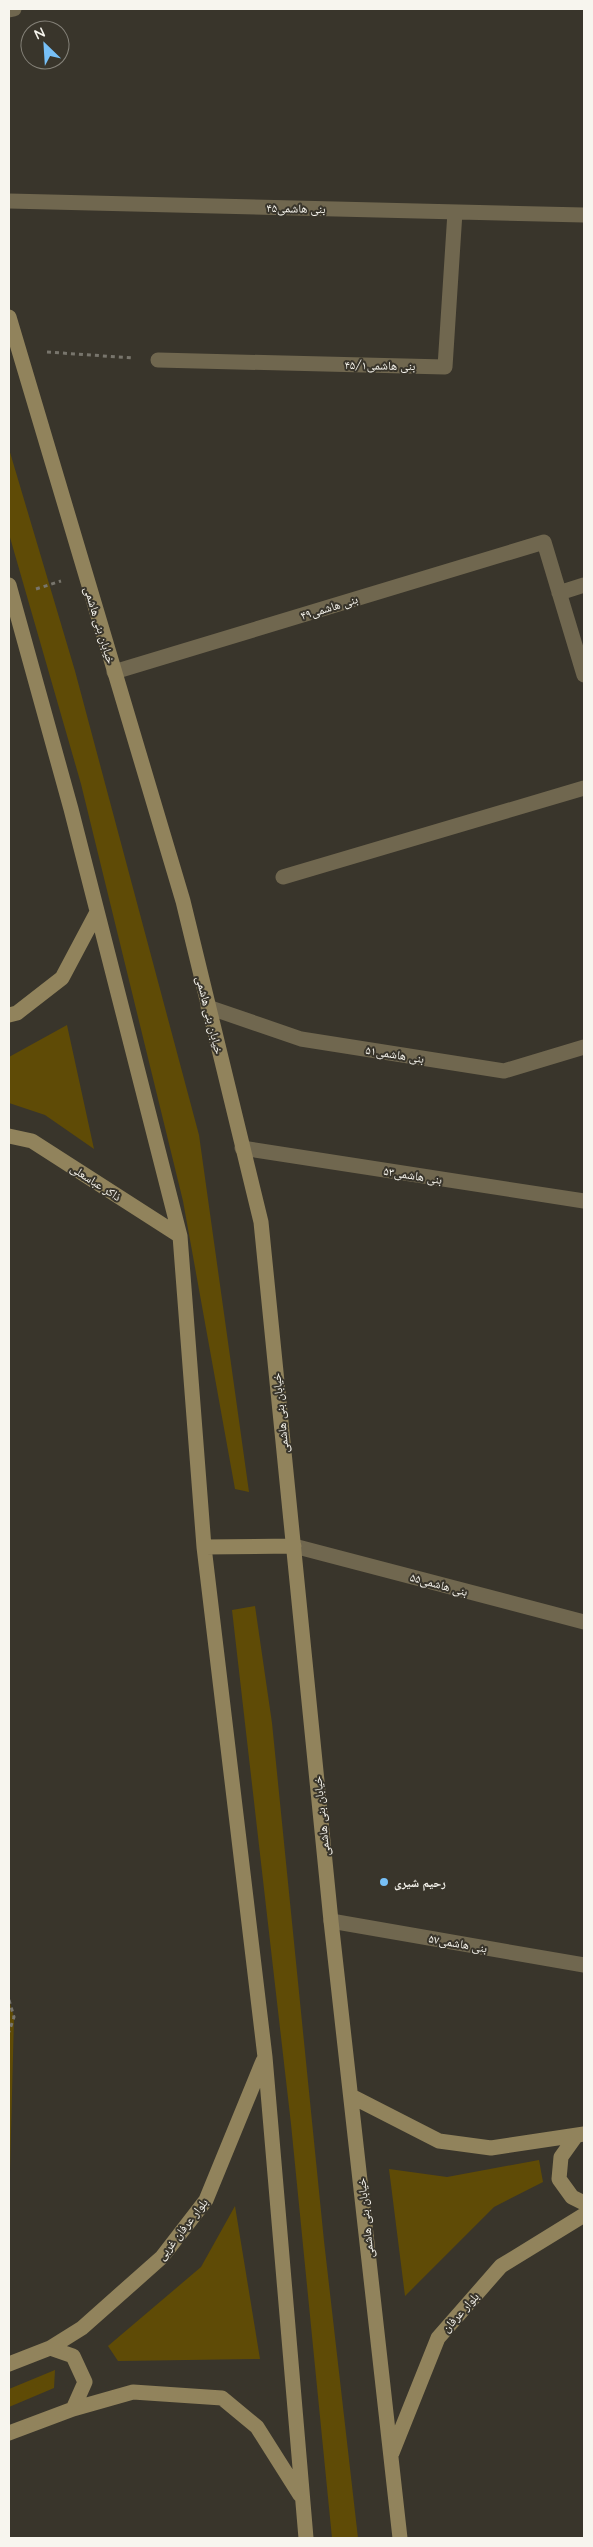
<svg xmlns="http://www.w3.org/2000/svg" width="593" height="2547" font-family="Quicksand,'Noto Naskh Arabic',sans-serif">
<style>
.green{fill:#5f4b06}
.lines{fill:none;stroke-linecap:round;stroke-linejoin:round}
.path{stroke:#78756c;stroke-width:3;stroke-dasharray:4 4;stroke-linecap:butt}
.street{stroke:#70674f;stroke-width:15}
.secondary{stroke:#91835c;stroke-width:15}
.poi-dot{fill:#77c0f7;stroke:#39352b;stroke-width:2}
.labels{text-anchor:middle;dominant-baseline:central;stroke-width:4;stroke-linejoin:round;paint-order:stroke}
.street-label{font-size:12px;fill:#f7f5ee;stroke:#39352b}
.poi-label{font-size:12px;font-weight:bold;fill:#f7f5ee;stroke:#39352b;text-anchor:start}
</style>
<rect width="100%" height="100%" fill="#39352b"/>
<path class="green" d="M9 449 75 671 199 1135 249 1492 235 1489 183 1201 81 784 9 534Z
M67 1025 94 1149 45 1115 9 1103V1057Z
M255 1606 272 1723 324 2241 358 2538H332L291 2124 232 1610Z
M9 2000 14 2017 9 2210Z
M539 2160 543 2182 494 2207 405 2296 389 2169 447 2177Z
M235 2206 260 2359 118 2361 108 2346 201 2267Z
M55 2370 54 2388 9 2407V2389Z"/>
<g class="lines">
<path class="path" d="M47 352 133 358
M36 589 61 581
M9 2000 14 2017 9 2032"/>
<path class="street" d="M9 10 14 9
M9 201 584 215
M158 360 445 367 455 212
M559 593 584 585
M114 672 544 542 584 675
M283 877 584 788
M208 1007 301 1039 504 1071 584 1047
M242 1148 584 1201
M294 1546 584 1622
M331 1921 584 1965"/>
<path class="secondary" d="M9 317 183 901 261 1222 331 1921 400 2538
M9 585 71 809 180 1236 204 1547 265 2057 306 2538
M9 1015 17 1013 62 978 96 914
M9 1136 32 1141 180 1236
M204 1547 294 1546
M351 2096 439 2141 491 2148 584 2134
M576 2136 561 2157 559 2179 572 2197 584 2203
M50 2348 73 2356 85 2382 73 2409
M9 2364 50 2348 82 2328 162 2257 206 2200 263 2061
M9 2433 73 2409 133 2392 222 2398 257 2427 300 2495
M392 2453 438 2338 501 2266 584 2215"/>
</g>
<circle class="poi-dot" cx="384" cy="1882" r="5"/>
<g class="labels">
<g class="street-label">
<text transform="translate(296 208) rotate(1)">بنی هاشمی۴۵</text>
<text transform="translate(380 365) rotate(1)">۴۵/۱بنی هاشمی</text>
<text transform="translate(329 607) rotate(-17)">بنی هاشمی۴۹</text>
<text transform="translate(100 625) rotate(73)">خیابان بنی هاشمی</text>
<text transform="translate(210 1015) rotate(76)">خیابان بنی هاشمی</text>
<text transform="translate(395 1054) rotate(9)">بنی هاشمی۵۱</text>
<text transform="translate(413 1175) rotate(9)">بنی هاشمی۵۳</text>
<text transform="translate(96 1182) rotate(33)">ذاکر عباسعلی</text>
<text transform="translate(280 1413) rotate(-96)">خیابان بنی هاشمی</text>
<text transform="translate(439 1584) rotate(15)">بنی هاشمی۵۵</text>
<text transform="translate(321 1816) rotate(-96)">خیابان بنی هاشمی</text>
<text transform="translate(458 1943) rotate(10)">بنی هاشمی۵۷</text>
<text transform="translate(365 2218) rotate(-96)">خیابان بنی هاشمی</text>
<text transform="translate(182 2229) rotate(-52)">بلوار عرفان غربی</text>
<text transform="translate(460 2312) rotate(-48)">بلوار عرفان</text>
</g>
<g class="poi-label">
<text x="394" y="1882">رحیم شیری</text>
</g>
</g>
<rect width="593" height="2547" fill="none" stroke="#f7f5ee" stroke-width="20"/>
<g transform="translate(45 45) rotate(335)"><circle r="24" fill="#39352b" stroke="#858279"/>
<path d="M0-4L9 19L0 12L-9 19Z" fill="#77c0f7"/>
<text y="-8" font-size="14" font-weight="bold" text-anchor="middle" fill="#f7f5ee">N</text>
</g>
</svg>
